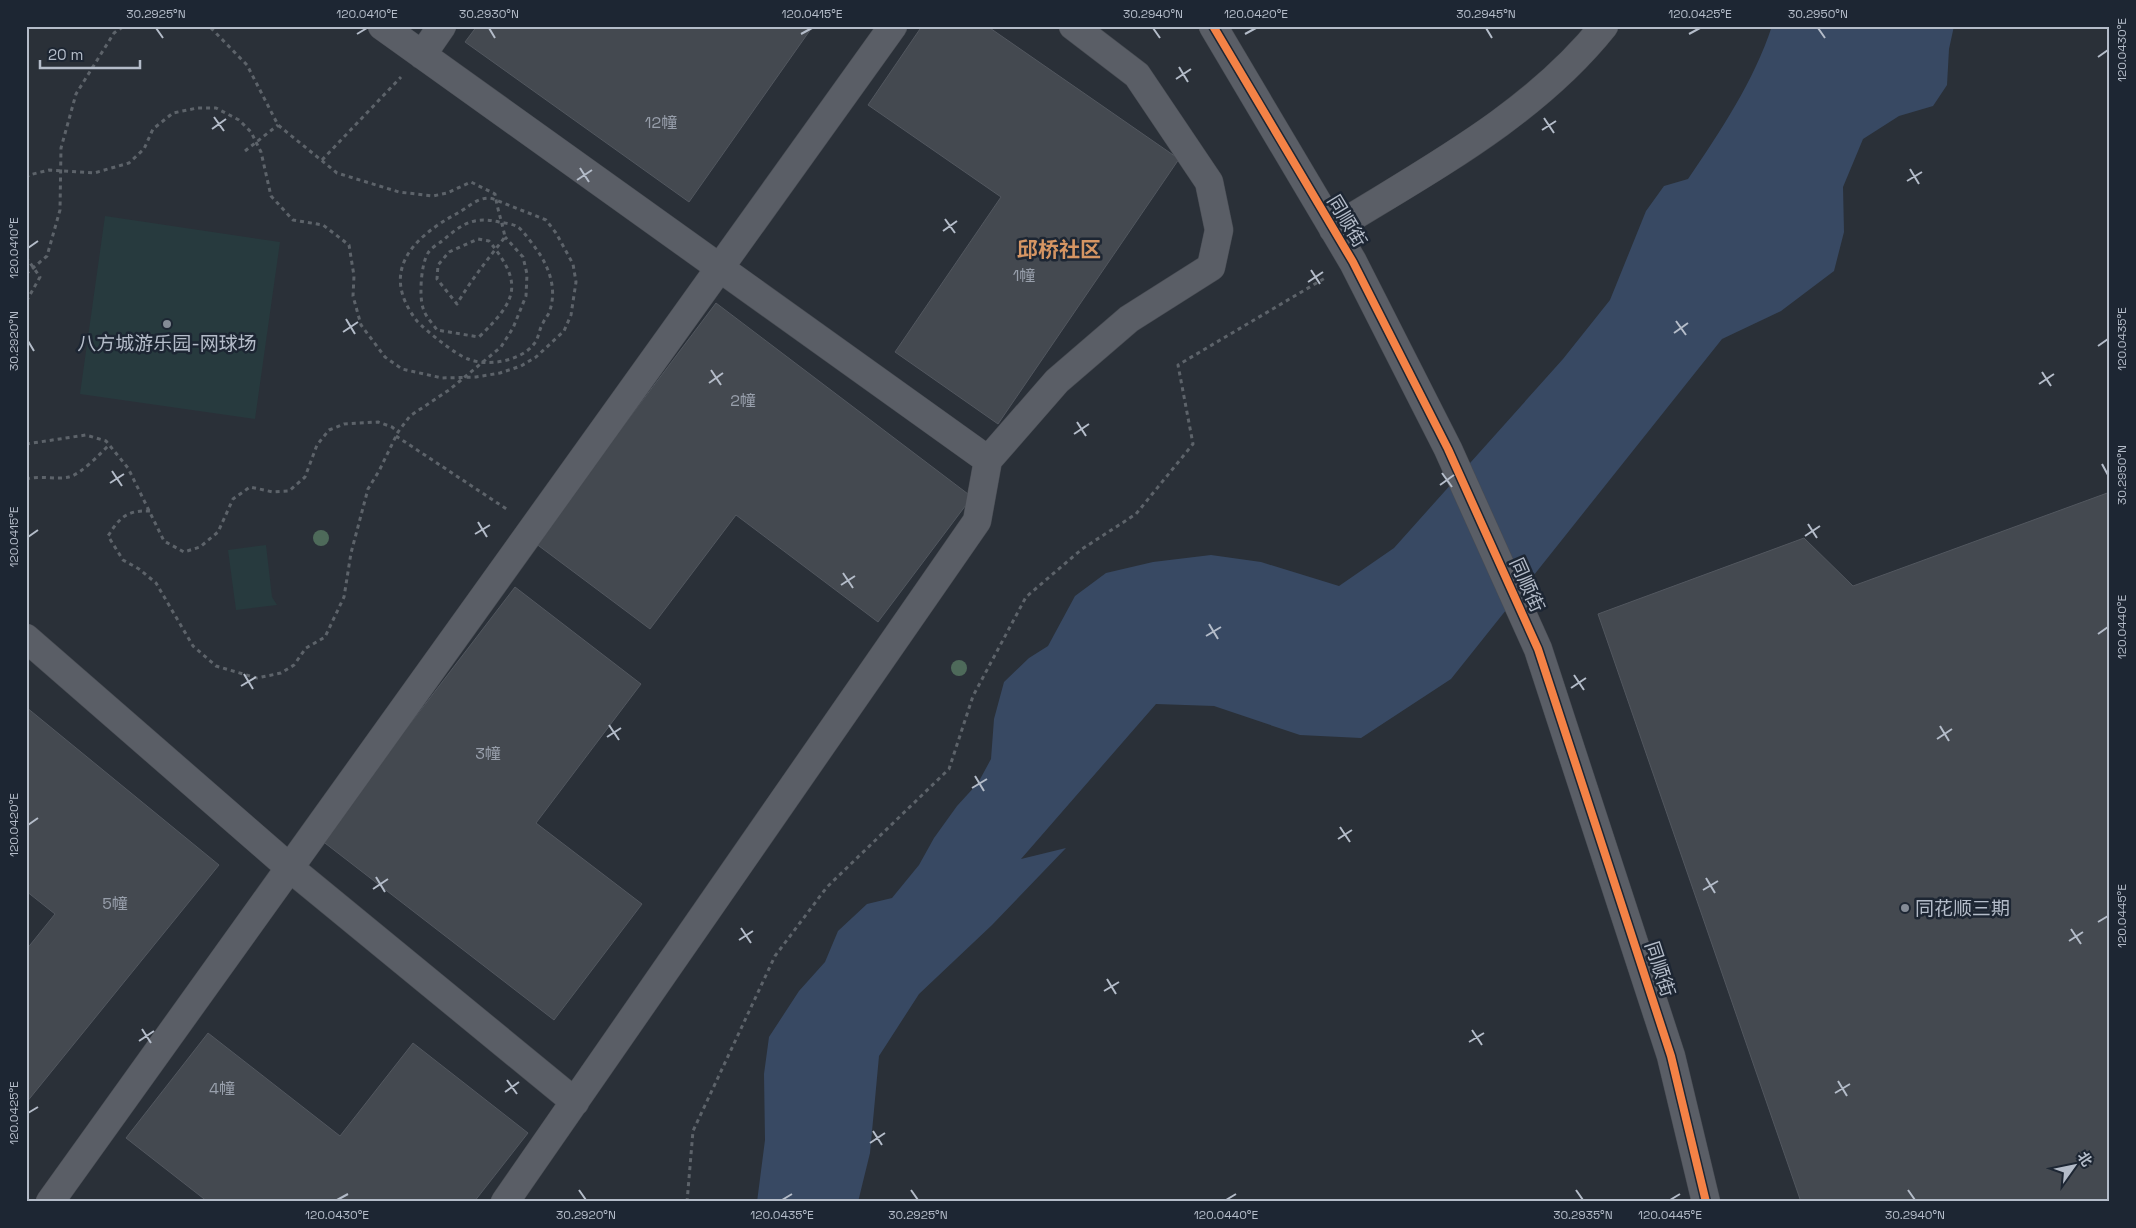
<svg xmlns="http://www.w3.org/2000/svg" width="2136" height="1228" font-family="'Space Grotesk','Noto Sans SC',sans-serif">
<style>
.green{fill:#273a3e}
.water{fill:#384963}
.building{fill:#444950;stroke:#52575f}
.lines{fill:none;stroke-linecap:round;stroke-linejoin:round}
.minor-casing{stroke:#484c53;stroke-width:29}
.path{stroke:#5d636a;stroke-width:3;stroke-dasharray:4 4;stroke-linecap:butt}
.minor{stroke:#5a5e66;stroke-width:28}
.cycleway-casing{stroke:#1d2633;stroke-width:11}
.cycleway{stroke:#f48246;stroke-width:8}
.tree{fill:#4e6a5a}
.ticks{fill:none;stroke:#b4bcc9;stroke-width:2}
.poi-dot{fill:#848b96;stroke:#1d2633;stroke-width:2}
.labels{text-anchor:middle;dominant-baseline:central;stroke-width:5;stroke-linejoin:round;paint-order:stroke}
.number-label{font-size:16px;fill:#989fab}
.street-label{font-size:19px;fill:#b4bcc9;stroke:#1d2633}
.poi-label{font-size:19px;fill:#b4bcc9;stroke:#1d2633}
.quarter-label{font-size:21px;font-weight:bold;fill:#d59563;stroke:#1d2633}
.neatline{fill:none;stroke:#b4bcc9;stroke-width:2}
.ticks-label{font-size:12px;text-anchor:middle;fill:#b4bcc9}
</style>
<rect width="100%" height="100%" fill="#2a3038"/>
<path class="green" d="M105 216 280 242 255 419 80 394Z
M266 545 272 597 277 605 236 610 228 550Z"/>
<path class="water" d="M1772 26H1954L1949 49 1947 85 1933 106 1899 116 1863 139 1843 187 1844 232 1834 271 1781 311 1722 339 1451 679 1361 738 1300 735 1214 706 1156 704 1021 859 1066 848 992 925 919 994 879 1056 870 1153 858 1202H757L765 1140 764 1074 769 1037 799 991 825 962 838 931 867 904 892 898 919 865 934 838 957 806 978 783 991 759 994 719 1004 682 1029 658 1048 646 1075 596 1106 573 1153 562 1211 555 1261 562 1339 586 1394 548 1563 359 1610 300 1646 211 1664 186 1688 179C1720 132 1754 81 1772 26Z"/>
<path class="building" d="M477 26H813L689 202 465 42Z
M922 26H987L1179 159 998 424 895 352 1001 197 868 105Z
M716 303 972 497 878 622 736 515 650 629 535 543Z
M2110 492V1202H1801L1598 614 1804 538 1853 586Z
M515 587 641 684 536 823 642 904 554 1020 321 840Z
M26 707 219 865 26 1103V950L55 914 26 891Z
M208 1033 340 1136 413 1043 528 1133 474 1202H208L126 1138Z"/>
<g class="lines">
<g class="minor-casing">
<path id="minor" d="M382 26 988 460
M1213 26 1353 262 1448 449 1538 649 1671 1056 1706 1202
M422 55 442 26
M1333 229C1428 170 1533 115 1604 26
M26 638 290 868 575 1102
M50 1202 893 26
M505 1202 977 521 988 460 1057 381 1129 319 1211 267 1219 230 1209 182 1137 75 1073 26"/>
</g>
<path class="path" d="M245 151 278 125
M322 160 401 77
M26 178 29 175 49 170 94 173 129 163 144 149 153 129 173 113 197 108H216L239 120 251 132 261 152 271 196 293 220 323 225 349 245 354 276 353 296 361 325 385 357 402 369 442 378 476 377 500 373 521 366 536 357 564 331 571 315 576 282 573 264 556 233 546 220 496 200C481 193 468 208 456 214 412 238 379 272 417 321 425 330 456 355 468 359 488 367 521 361 534 344 539 338 539 329 543 323 545 318 549 315 550 310 556 291 551 273 541 256 537 250 523 230 518 227 513 224 505 223 499 222 473 216 462 224 442 241 438 244 431 248 428 253 421 264 419 296 423 308 425 316 433 324 437 330L479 337C517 300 524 284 489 241L478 239 449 252 438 265 437 279 457 304C471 280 488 259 505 237 502 222 497 208 495 194L471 182 447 193 433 196 399 192 337 173 278 125 247 65 209 26
M26 257 40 277 26 302
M26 274 47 256 60 210 61 148 76 94 114 33 124 26
M396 436 508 510
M26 444 86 435 106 441 128 468 164 541 184 552 200 547 218 532 233 499 250 487 273 492 289 491 305 477 317 445 329 430 344 424 378 422 392 427 398 432
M26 479C41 475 57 480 69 477 81 474 100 454 109 445
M150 511C127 510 120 517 108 536L123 560 139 569 156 583 193 646 216 666 257 678 281 673 294 665 306 648 325 637 344 597 351 553 368 489 379 471 398 432 410 416 449 390 501 347 513 328 526 296 527 274 523 257 505 237
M687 1202 693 1131 775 956 827 887 949 769 973 696 1026 597 1082 549 1136 514 1193 444 1178 365 1325 278"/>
<use href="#minor" class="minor"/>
<g class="cycleway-casing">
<path id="cycleway" d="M1213 26 1353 262 1448 449 1538 649 1671 1056 1706 1202"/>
</g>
<use href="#cycleway" class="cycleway"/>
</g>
<g class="tree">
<circle cx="321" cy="538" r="8"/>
<circle cx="959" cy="668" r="8"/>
</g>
<path class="ticks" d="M156 28 163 38M489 28 495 38M1153 28 1160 38M1486 28 1492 38M1818 28 1825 38M357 34 367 28M801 34 812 28M1245 34 1256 28M1689 34 1700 28M2098 57 2108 50M1179 67 1188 82M1176 79 1191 69M214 117 224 131M1544 118 1554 133M212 129 226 119M1542 130 1556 121M580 168 589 182M1910 169 1919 184M577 180 592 170M1907 181 1922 172M945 219 955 233M943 231 957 221M28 248 38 241M1311 270 1320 284M1308 282 1323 272M346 319 355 334M1676 321 1686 335M343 332 358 322M1674 333 1688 323M28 341 34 351M2098 346 2108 339M711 370 721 385M2042 372 2051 386M709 383 723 373M2039 384 2054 374M1077 422 1086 436M1074 434 1089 424M2102 464 2108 475M112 471 122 486M1442 473 1452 487M110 483 124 474M1440 485 1454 475M478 522 487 537M1808 524 1817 538M475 534 490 525M1805 536 1820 526M28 537 38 530M843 573 853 588M841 585 855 576M1209 624 1218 639M2098 634 2108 627M1206 636 1221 627M244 674 253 689M1574 675 1584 690M241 686 256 677M1571 688 1586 678M609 725 619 740M1940 726 1949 741M607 737 621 728M1937 739 1952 729M975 776 984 791M972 788 987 779M28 825 38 818M1340 827 1350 842M1338 839 1352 830M376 877 385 892M1706 878 1715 893M373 889 388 879M1703 890 1718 881M2098 922 2108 916M741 928 751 943M2071 929 2081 944M739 940 753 931M2069 941 2083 932M1107 979 1116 994M1104 991 1119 982M142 1029 151 1043M1472 1030 1482 1045M139 1041 154 1031M1469 1042 1484 1033M507 1080 517 1094M1838 1081 1847 1096M505 1092 519 1082M1835 1093 1850 1084M28 1113 38 1107M873 1131 882 1145M870 1143 885 1133M579 1190 586 1200M911 1190 918 1200M1576 1190 1583 1200M1908 1190 1915 1200M337 1200 348 1194M782 1200 792 1194M1226 1200 1236 1194M1670 1200 1680 1194"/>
<g class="poi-dot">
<circle cx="167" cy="324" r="5"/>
<circle cx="1905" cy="908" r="5"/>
</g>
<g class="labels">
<g class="number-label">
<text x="661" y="122">12幢</text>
<text x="1024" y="275">1幢</text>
<text x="743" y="400">2幢</text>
<text x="488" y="753">3幢</text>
<text x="115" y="903">5幢</text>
<text x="222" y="1088">4幢</text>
</g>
<g class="street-label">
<text transform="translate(1347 221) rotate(59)">同顺街</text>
<text transform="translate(1527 585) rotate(66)">同顺街</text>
<text transform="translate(1660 969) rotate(72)">同顺街</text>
</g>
<g class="poi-label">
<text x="167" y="343">八方城游乐园-网球场</text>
<text x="1915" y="908" text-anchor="start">同花顺三期</text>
</g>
<g class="quarter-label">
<text x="1059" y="249">邱桥社区</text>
</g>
</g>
<rect width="2136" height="1228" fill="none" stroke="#1d2633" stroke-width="55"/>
<g transform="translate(2074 1166) rotate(57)" stroke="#1d2633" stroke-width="4" paint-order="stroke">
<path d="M0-4L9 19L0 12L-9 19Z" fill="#b4bcc9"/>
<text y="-8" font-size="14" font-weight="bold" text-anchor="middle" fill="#b4bcc9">北</text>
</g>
<path d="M40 60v8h100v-8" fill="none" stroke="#b4bcc9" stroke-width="2.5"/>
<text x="48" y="60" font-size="15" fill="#b4bcc9" stroke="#1d2633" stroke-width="4" paint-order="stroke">20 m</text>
<rect x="28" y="28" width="2080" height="1172" class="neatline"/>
<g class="ticks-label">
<text x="156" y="18">30.2925°N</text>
<text x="367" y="18">120.0410°E</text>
<text x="489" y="18">30.2930°N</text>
<text x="812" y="18">120.0415°E</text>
<text x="1153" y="18">30.2940°N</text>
<text x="1256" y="18">120.0420°E</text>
<text x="1486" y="18">30.2945°N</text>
<text x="1700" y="18">120.0425°E</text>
<text x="1818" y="18">30.2950°N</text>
<text transform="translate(2122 50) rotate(-90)" y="4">120.0430°E</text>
<text transform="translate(14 248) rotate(-90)" y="4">120.0410°E</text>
<text transform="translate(2122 339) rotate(-90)" y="4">120.0435°E</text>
<text transform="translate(14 341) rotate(-90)" y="4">30.2920°N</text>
<text transform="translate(2122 475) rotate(-90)" y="4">30.2950°N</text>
<text transform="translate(14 537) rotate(-90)" y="4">120.0415°E</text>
<text transform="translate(2122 627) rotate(-90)" y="4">120.0440°E</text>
<text transform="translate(14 825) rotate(-90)" y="4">120.0420°E</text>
<text transform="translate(2122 916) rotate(-90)" y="4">120.0445°E</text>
<text transform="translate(14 1113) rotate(-90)" y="4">120.0425°E</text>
<text x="337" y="1219">120.0430°E</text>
<text x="586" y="1219">30.2920°N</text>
<text x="782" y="1219">120.0435°E</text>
<text x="918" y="1219">30.2925°N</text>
<text x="1226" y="1219">120.0440°E</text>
<text x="1583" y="1219">30.2935°N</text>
<text x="1670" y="1219">120.0445°E</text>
<text x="1915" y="1219">30.2940°N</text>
</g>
</svg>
